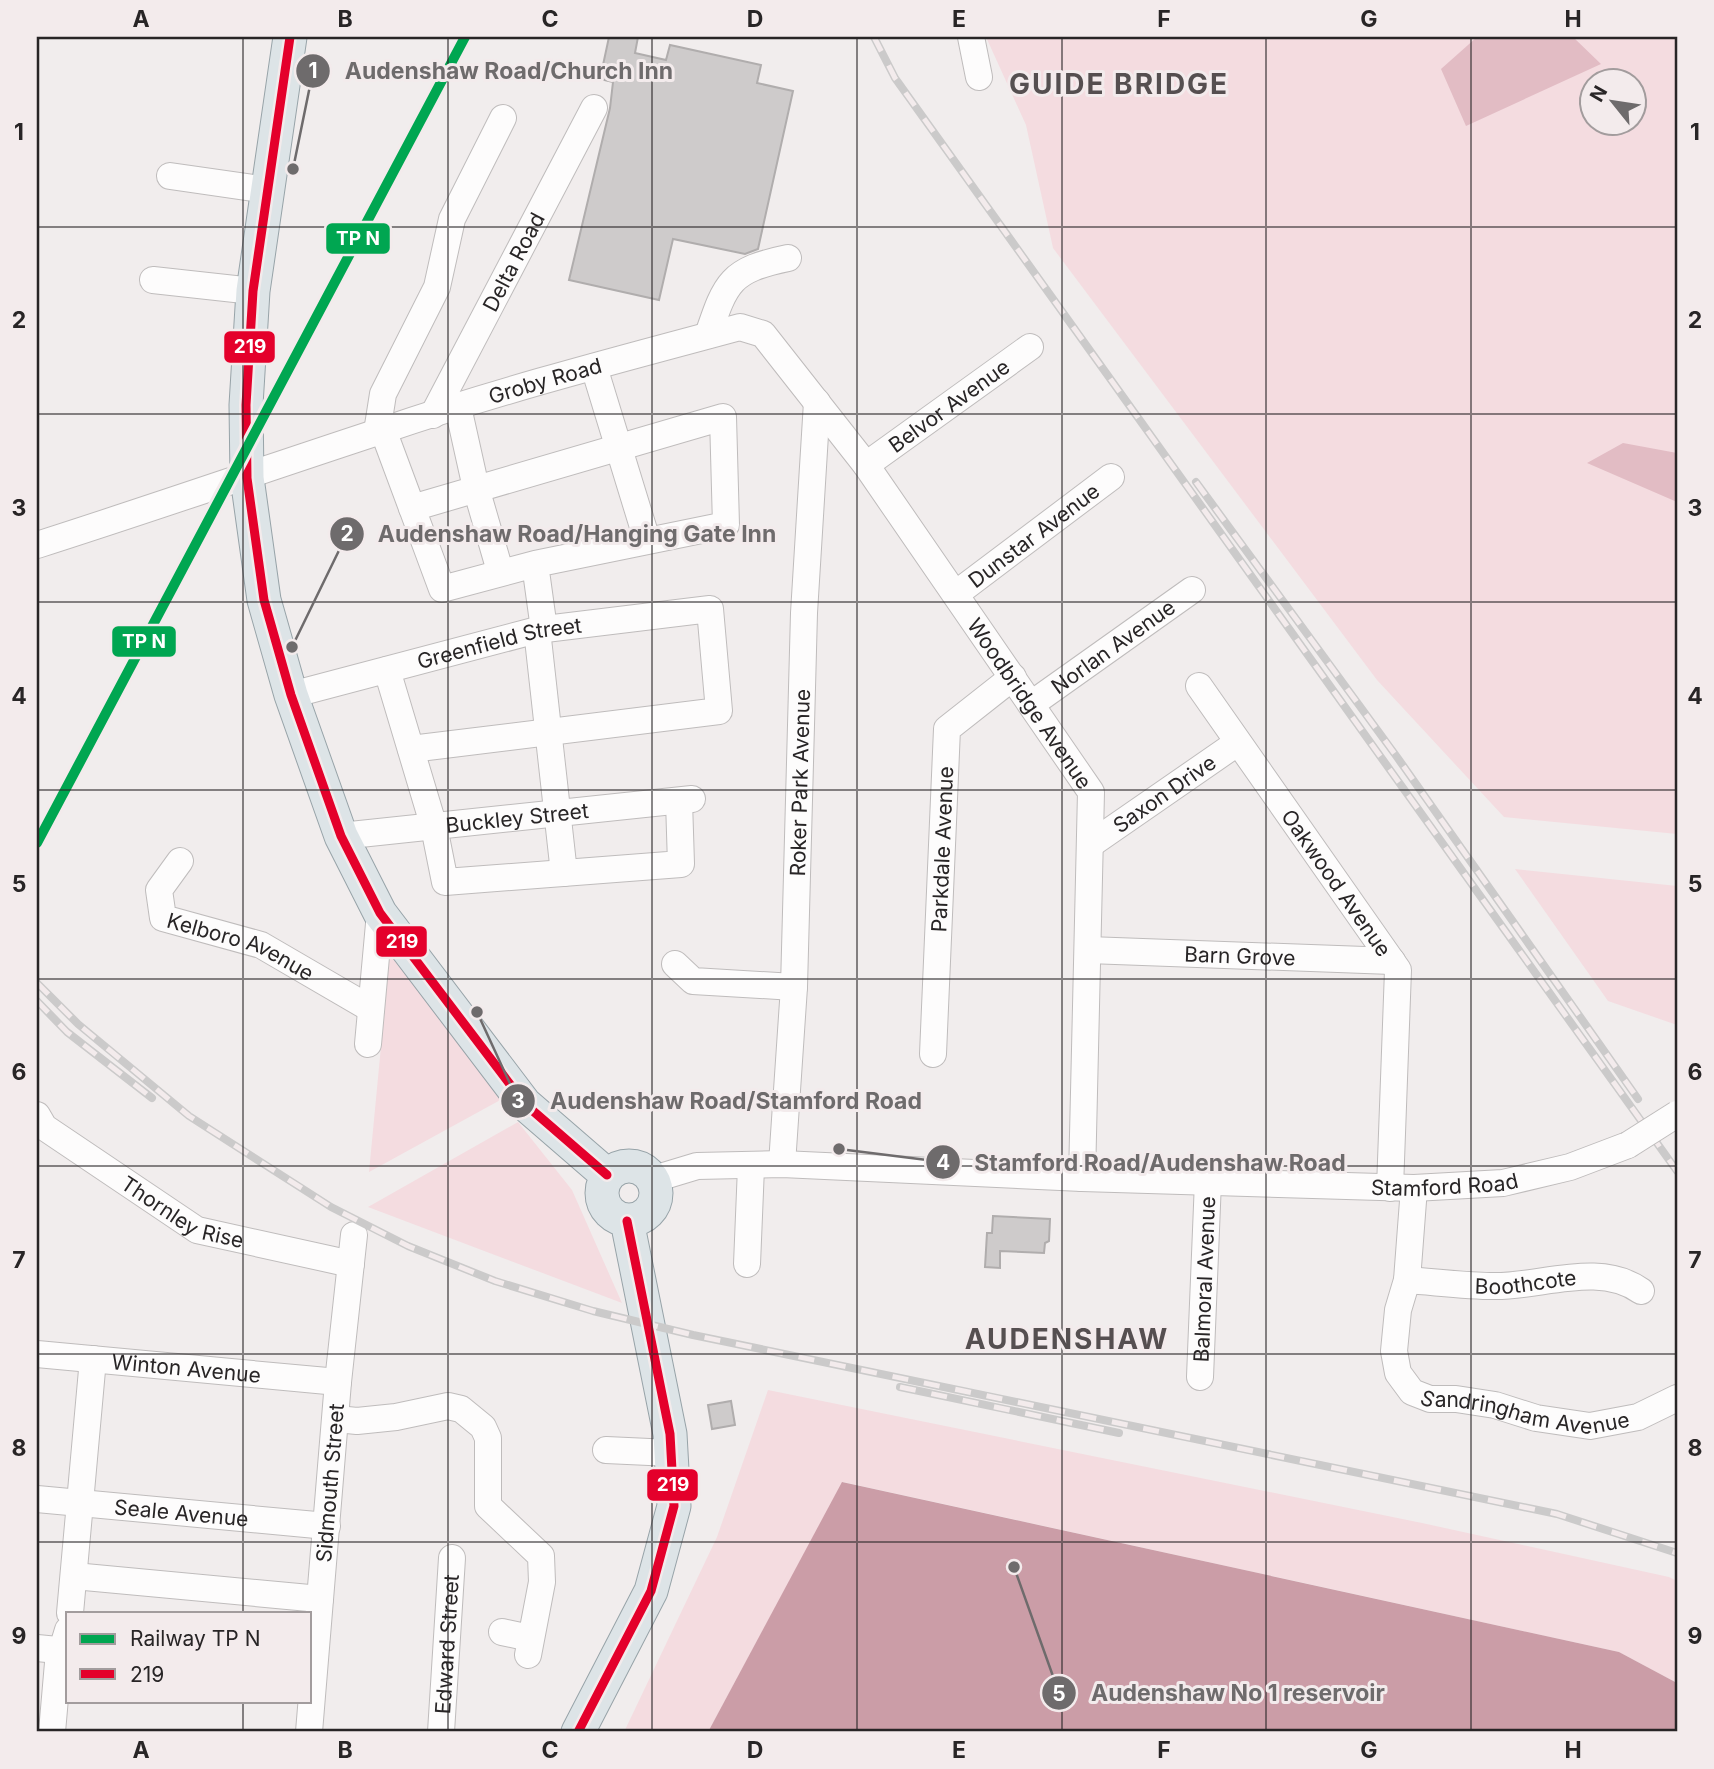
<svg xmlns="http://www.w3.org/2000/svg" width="1714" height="1769" font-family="Inter,sans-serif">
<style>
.green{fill:#f4dce0;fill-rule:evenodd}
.forest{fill:#e2bcc4}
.water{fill:#cb9da7}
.building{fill:#cecbcb;stroke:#b0adad;stroke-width:2}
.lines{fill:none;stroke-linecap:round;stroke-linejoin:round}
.minor-casing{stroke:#bfbcbc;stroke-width:28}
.major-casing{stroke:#97a3a8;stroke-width:35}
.minor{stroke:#fdfcfc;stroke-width:26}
.major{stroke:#dde4e7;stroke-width:33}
.rail-casing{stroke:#cbcaca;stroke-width:8}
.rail{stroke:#f3ebec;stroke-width:5;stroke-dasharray:16;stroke-linecap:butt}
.minor-bridge-casing{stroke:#bfbcbc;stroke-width:28;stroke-linecap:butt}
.minor-bridge{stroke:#fdfcfc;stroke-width:26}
.bus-1-casing{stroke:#f3ebec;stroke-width:14}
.bus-1{stroke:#e4002b;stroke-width:9}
.rail-1-casing{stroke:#f3ebec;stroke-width:16}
.rail-1{stroke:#00a651;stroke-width:10}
.grid{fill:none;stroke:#282526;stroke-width:2;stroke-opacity:0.55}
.labels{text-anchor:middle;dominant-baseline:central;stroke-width:6;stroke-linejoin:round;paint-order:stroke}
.street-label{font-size:21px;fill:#282526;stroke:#f3ebec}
.district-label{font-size:28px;font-weight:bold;letter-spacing:2px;fill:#554f50;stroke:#f3ebec}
.leader{fill:none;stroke:#6e6b6c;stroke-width:2.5}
.callout-dot{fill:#6e6b6c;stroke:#f3ebec;stroke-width:2.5}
.mark-label{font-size:21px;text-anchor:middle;font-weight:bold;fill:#fff}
.callout-label{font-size:23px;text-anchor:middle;font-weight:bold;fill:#6e6b6c;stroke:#f3ebec;stroke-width:6;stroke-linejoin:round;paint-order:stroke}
.line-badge{stroke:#f3ebec;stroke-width:2.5}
.badge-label{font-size:19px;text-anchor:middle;font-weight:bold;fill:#fff}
.neatline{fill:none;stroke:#282526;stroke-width:2.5}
.grid-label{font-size:23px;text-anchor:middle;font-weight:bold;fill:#282526}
</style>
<rect width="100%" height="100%" fill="#f1eded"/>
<path class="green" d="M986 37H1677V834L1504 817 1377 680 1053 248 1026 125ZM1592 80H1634V122H1592Z
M1515 869 1677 886V1025L1608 1001Z
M391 942 504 1098 369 1172Z
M518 1122 572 1190 622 1303 368 1207Z
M768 1390 1422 1523 1669 1577 1677 1581V1683L1619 1652 843 1482 708 1732H624L717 1537Z"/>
<path class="forest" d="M1477 37H1573L1601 64 1466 126 1441 69Z
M1623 443 1677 453V502L1587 463Z"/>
<path class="water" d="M842 1482 1619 1652 1677 1683V1732H708Z"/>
<path class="building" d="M609 37H638L635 53 666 60 670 45 761 65 757 83 793 91 758 249 745 254 673 239 659 300 569 280 610 108 613 82 600 79Z
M993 1216 1050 1219 1049 1241 1045 1243 1044 1253 1000 1251V1268L985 1267 987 1233H992Z
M731 1401 735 1425 712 1429 708 1405Z"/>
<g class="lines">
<g class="minor-casing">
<g id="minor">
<path d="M971 37 979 77"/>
<path d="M170 176 268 190"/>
<path d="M153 280 253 291"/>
<path d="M708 335C726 282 730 270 788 258"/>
<path d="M594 367 647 540"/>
<path d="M458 407 476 488 500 571"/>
<path id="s1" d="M433 415 594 108"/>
<path d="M383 430 412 508"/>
<path d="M377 432 383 394 437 287 452 219 503 118"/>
<path id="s2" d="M866 465 1030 347"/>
<path id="s3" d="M37 545C153 508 268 468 384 430 501 390 621 359 740 327L763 334 866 465 1091 792 1082 1178"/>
<path d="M535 564 442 589 412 508 723 417 726 525 535 564 544 629"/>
<path id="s4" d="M957 593 1111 477"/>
<path d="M537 630 564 873"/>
<path d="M387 670 434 827 445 882 681 864 679 801"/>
<path id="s5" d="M1199 686 1398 970 1390 1188"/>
<path id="s6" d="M291 695 537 630 710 609 719 711 411 749"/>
<path id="s7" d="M1033 703 1192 590"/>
<path id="s8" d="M341 836 692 799"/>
<path id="s9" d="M1091 844 1237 743"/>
<path id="s10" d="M180 861 159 890 163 918 261 945 371 1009"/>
<path id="s11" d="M1088 950 1392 961"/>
<path d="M675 964 693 981 794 987"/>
<path d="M368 1044 380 913"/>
<path id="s12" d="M933 1054 947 729 1013 677"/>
<path id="s13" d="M37 1115 44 1127 197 1230 351 1264"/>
<path id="s14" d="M782 1164 794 987 804 613 817 402"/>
<path id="s15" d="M654 1179 697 1166 782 1164 1082 1178 1414 1188 1503 1183 1570 1167 1628 1145"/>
<path id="s16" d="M1414 1188 1407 1280 1398 1310 1394 1351 1398 1373 1412 1392 1430 1399H1456L1495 1405 1536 1418 1590 1426 1638 1417 1677 1398"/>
<path d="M747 1264 751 1167"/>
<path id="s17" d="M1407 1280C1436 1282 1465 1286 1494 1286 1541 1287 1599 1261 1641 1291"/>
<path id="s18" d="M37 1354 338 1382"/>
<path id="s19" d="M1200 1377 1208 1181"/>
<path d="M337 1419 357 1421 396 1417 448 1406 461 1409 483 1427 488 1438V1506L541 1556 542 1582 528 1655"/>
<path d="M606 1450 671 1453"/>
<path id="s20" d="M37 1499 327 1526"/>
<path d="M74 1576 320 1599"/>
<path d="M70 1613 93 1359"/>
<path d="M502 1632 530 1638"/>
<path d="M37 1648 68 1651"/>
<path d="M52 1732 58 1663 68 1630"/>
<path id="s21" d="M309 1732 338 1382 354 1235"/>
<path id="s22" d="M441 1732 452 1558"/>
</g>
</g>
<g class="major-casing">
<path id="major" d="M290 37 253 291 246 405 247 478 264 600 291 695 341 836 380 913 525 1104 607 1175
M602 1193a27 27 0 1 1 54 0a27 27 0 1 1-54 0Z
M578 1732 651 1591 674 1506 670 1434 627 1221"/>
</g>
<use href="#minor" class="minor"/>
<use href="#major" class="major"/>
<g class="rail-casing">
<path id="rail" d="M874 37 895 78 1677 1171
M1196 482 1397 757 1638 1099
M37 983 78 1024 189 1116 331 1207 408 1246 495 1281 593 1311 693 1335 1557 1514 1677 1553
M37 1001 67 1032 152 1098
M900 1387 1119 1433"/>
</g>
<use href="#rail" class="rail"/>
<g class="minor-bridge-casing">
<path id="minor-bridge" d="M1628 1145 1677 1114"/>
</g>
<use href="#minor-bridge" class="minor-bridge"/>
<g class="bus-1-casing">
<path id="bus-1" d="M290 37 253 291 246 405 247 478 264 600 291 695 341 836 380 913 525 1104 607 1175
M578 1732 651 1591 674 1506 670 1434 627 1221"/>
</g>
<use href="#bus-1" class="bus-1"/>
<g class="rail-1-casing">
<path id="rail-1" d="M37 843 465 37"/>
</g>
<use href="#rail-1" class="rail-1"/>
</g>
<path class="grid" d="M243 37V1613M448 37V1732M652 37V1732M857 37V1732M1062 37V1732M1266 37V1732M1471 37V1732M37 227H1677M37 414H1677M37 602H1677M37 790H1677M37 979H1677M37 1166H1677M37 1354H1677M37 1542H1677M243 1701V1732"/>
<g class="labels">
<g class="street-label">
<text stroke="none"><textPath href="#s1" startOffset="173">Delta Road</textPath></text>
<text stroke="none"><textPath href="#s3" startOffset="534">Groby Road</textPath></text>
<text stroke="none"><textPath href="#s2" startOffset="102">Belvor Avenue</textPath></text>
<text stroke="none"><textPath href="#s4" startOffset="96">Dunstar Avenue</textPath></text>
<text stroke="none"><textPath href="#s6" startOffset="215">Greenfield Street</textPath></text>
<text stroke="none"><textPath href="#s7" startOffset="98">Norlan Avenue</textPath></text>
<text stroke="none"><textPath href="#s3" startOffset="1216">Woodbridge Avenue</textPath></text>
<text stroke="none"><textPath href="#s14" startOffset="382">Roker Park Avenue</textPath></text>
<text stroke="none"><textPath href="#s9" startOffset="89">Saxon Drive</textPath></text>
<text stroke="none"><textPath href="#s8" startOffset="177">Buckley Street</textPath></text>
<text stroke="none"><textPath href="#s12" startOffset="205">Parkdale Avenue</textPath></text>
<text stroke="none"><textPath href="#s5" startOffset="240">Oakwood Avenue</textPath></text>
<text stroke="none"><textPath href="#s10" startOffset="147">Kelboro Avenue</textPath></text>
<text stroke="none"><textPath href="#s11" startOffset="152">Barn Grove</textPath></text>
<text stroke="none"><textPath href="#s15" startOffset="793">Stamford Road</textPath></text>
<text stroke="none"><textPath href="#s13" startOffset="178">Thornley Rise</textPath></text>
<text stroke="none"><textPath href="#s19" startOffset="98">Balmoral Avenue</textPath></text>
<text stroke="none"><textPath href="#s17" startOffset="119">Boothcote</textPath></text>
<text stroke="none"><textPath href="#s18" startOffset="150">Winton Avenue</textPath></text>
<text stroke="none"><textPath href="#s16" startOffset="327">Sandringham Avenue</textPath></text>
<text stroke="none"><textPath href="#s21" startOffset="250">Sidmouth Street</textPath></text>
<text stroke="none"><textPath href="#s20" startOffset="145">Seale Avenue</textPath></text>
<text stroke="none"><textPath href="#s22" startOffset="88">Edward Street</textPath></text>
</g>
<g class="district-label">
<text x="1119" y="84">GUIDE BRIDGE</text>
<text x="1067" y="1339">AUDENSHAW</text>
</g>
</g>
<path class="leader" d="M293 169L313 71M292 647L347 534M477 1012L518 1101M839 1149L943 1162M1014 1567L1059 1693"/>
<g class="callout-dot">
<circle cx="293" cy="169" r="7"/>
<circle cx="292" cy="647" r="7"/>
<circle cx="477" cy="1012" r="7"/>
<circle cx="839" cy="1149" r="7"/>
<circle cx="1014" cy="1567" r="7"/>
<circle cx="313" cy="71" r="18"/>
<circle cx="347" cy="534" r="18"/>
<circle cx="518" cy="1101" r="18"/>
<circle cx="943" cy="1162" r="18"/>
<circle cx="1059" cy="1693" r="18"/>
</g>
<g class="mark-label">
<text x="313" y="78">1</text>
<text x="347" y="541">2</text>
<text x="518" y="1108">3</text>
<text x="943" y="1170">4</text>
<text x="1059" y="1701">5</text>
</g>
<g class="callout-label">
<text x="509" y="79">Audenshaw Road/Church Inn</text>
<text x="577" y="542">Audenshaw Road/Hanging Gate Inn</text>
<text x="736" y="1109">Audenshaw Road/Stamford Road</text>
<text x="1160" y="1171">Stamford Road/Audenshaw Road</text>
<text x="1238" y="1701">Audenshaw No 1 reservoir</text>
</g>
<g class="line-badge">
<rect x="325" y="222" width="66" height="33" rx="7" fill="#00a651"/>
<rect x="223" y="330" width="53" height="34" rx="7" fill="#e4002b"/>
<rect x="111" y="625" width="66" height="33" rx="7" fill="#00a651"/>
<rect x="375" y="925" width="53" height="33" rx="7" fill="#e4002b"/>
<rect x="646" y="1468" width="53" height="34" rx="7" fill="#e4002b"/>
</g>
<g class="badge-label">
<text x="358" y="245">TP N</text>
<text x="250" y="353">219</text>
<text x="144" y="648">TP N</text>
<text x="402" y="948">219</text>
<text x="673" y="1491">219</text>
</g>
<rect width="1714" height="1769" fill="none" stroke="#f3ebec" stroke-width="77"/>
<rect x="66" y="1612" width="245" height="91" fill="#f3ebec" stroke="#a29c9d" stroke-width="2"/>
<rect x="80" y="1634" width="35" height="10" fill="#00a651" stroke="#a29c9d" stroke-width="2"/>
<text x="130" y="1646" font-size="21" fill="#282526">Railway TP N</text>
<rect x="80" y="1669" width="35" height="10" fill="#e4002b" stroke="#a29c9d" stroke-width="2"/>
<text x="130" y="1682" font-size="21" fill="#282526">219</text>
<g transform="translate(1613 102) rotate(300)"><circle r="33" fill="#f3ebec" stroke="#a29c9d" stroke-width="2"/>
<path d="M0-5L12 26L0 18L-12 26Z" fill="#6e6b6c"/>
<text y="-10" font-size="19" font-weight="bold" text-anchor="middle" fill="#282526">N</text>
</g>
<rect x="38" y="38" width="1638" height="1692" class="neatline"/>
<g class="grid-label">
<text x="141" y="27">A</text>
<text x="345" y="27">B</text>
<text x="550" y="27">C</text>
<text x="755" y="27">D</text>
<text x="959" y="27">E</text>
<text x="1164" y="27">F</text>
<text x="1369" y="27">G</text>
<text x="1573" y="27">H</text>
<text x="19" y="140">1</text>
<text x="1695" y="140">1</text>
<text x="19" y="328">2</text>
<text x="1695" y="328">2</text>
<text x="19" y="516">3</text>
<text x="1695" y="516">3</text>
<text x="19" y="704">4</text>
<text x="1695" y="704">4</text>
<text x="19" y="892">5</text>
<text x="1695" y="892">5</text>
<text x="19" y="1080">6</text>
<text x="1695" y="1080">6</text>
<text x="19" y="1268">7</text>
<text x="1695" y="1268">7</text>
<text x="19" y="1456">8</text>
<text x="1695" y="1456">8</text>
<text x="19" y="1644">9</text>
<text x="1695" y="1644">9</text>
<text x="141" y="1758">A</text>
<text x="345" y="1758">B</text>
<text x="550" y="1758">C</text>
<text x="755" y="1758">D</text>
<text x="959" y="1758">E</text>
<text x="1164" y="1758">F</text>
<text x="1369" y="1758">G</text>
<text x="1573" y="1758">H</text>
</g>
</svg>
